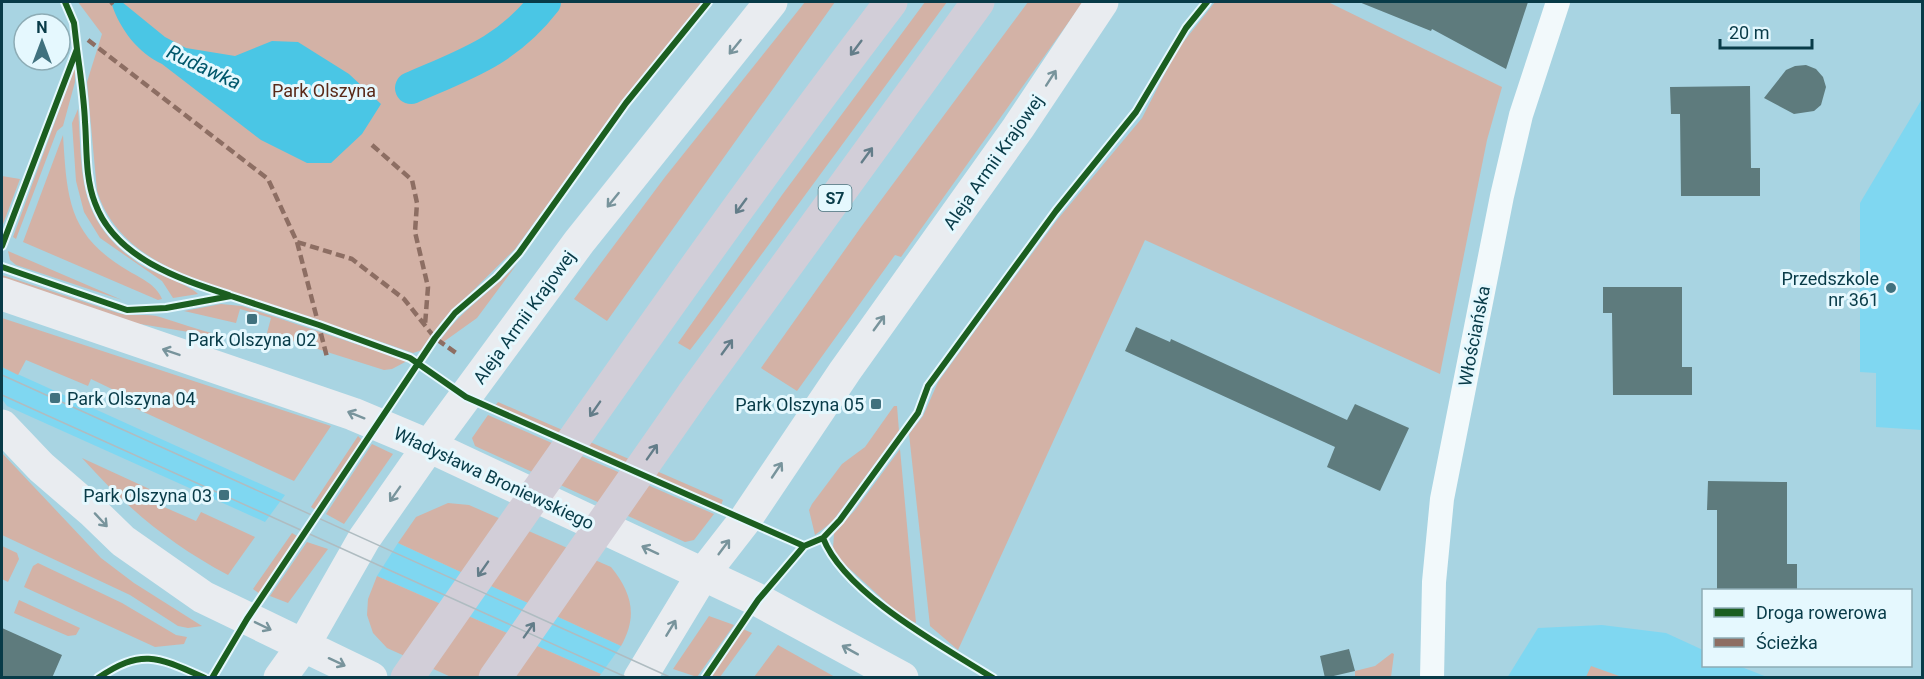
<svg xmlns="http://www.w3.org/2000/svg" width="1924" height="679" font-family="Roboto,sans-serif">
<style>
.built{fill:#7fd7f1}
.green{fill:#d3b2a6}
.water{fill:#4ac6e5}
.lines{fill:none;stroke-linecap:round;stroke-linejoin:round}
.canal{stroke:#4ac6e5;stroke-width:32}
.building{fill:#5e7b7d}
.minor{stroke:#f2f9fb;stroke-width:24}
.secondary{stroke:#e9ecf0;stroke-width:33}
.motorway{stroke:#d2ced8;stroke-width:33}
.tram{stroke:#afbcc1;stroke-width:1.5}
.quiet{stroke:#8d6e63;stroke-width:4.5;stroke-dasharray:9 4.5;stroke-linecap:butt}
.cycleway-casing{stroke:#e5f8fe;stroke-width:10}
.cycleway{stroke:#1b5e20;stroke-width:6}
.oneway{stroke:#78949c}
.oneway2{stroke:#637d89}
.poi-dot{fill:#40717e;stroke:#e5f8fe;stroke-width:2}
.labels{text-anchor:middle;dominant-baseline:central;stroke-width:6;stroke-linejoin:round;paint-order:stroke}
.shield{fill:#e5f8fe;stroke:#4a747f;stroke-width:1.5}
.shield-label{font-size:16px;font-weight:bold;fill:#083b48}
.park-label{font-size:18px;fill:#5a2918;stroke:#e5f8fe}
.street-label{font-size:18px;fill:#083b48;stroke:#e5f8fe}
.poi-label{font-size:18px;fill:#083b48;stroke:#e5f8fe;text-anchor:end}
.water-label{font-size:20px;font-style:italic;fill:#00576b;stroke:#e5f8fe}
</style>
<rect width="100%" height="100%" fill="#a8d4e2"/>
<path class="built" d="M1922 99V430L1876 427V373L1860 372V203Z
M2 367 285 495 265 522 7 406 2 399Z
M398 543 621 646 601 674 377 576Z
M1602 625 1666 633 1703 650 1704 666H1739L1767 677 1507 678 1538 628Z"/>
<path class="green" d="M78 2H705L569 175 515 249 442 321 422 350 413 353C368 337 323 322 278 307 212 284 121 267 97 191L87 82 102 34Z
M805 2H835L607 321 574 299 665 177Z
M925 2H947L714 319 690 350 678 343 782 195Z
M1028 2H1083L901 257 895 255 797 391 761 368 861 227Z
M1215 2H1328L1502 87 1487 140 1440 374 1145 240 958 650 930 626 909 434 923 416 938 382 988 313 1057 220 1142 118 1177 50Z
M75 67V82L63 126 57 131 16 239 13 237Z
M78 109C83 179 77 221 141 265 155 274 190 285 198 294L173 298 162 281 100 238 84 212 76 181 72 123Z
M63 135C67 198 68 235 127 270 140 278 156 284 162 299L158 300 23 242Z
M2 176 20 179 2 227Z
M8 251 122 300 16 265 10 260Z
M517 264 477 318 442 343 441 339C462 309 493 291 517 264Z
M2 275 118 313C132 317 147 313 160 317 180 323 199 330 219 335V337L128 322 2 283Z
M221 304 242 306 407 361 392 369 384 370 267 333 271 318 240 309 236 323 184 311Z
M2 318 331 426 294 481 113 398 116 391 91 379 88 386 26 360 18 375 2 367Z
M498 402 723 500 721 505 495 406Z
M894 406H897L899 431 832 522 815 535 809 510 812 504 842 464 865 447Z
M488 415 714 514 694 540 685 542 475 446 472 438Z
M358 436 363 441 317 511 311 507Z
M372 444 393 454 344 524 326 514Z
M900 449 916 623 901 616 840 560 833 549 834 533 855 510Z
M2 453 101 558 134 583 202 626 188 628 178 626 130 595 2 535Z
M82 458 169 498 164 507 196 521 201 512 255 537 228 575C168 543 127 508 82 458Z
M448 503 469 505 611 567C632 593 638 616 621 646L398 543 416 517Z
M292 533 299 537 260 594 253 589Z
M307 542 328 549 288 603 270 596Z
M2 546 17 553 19 559 8 582 2 579Z
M38 563 122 603 176 635 187 637 184 644 155 647 24 587 33 566Z
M377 576 601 674 598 678 451 677 387 648 373 633 367 615 368 599Z
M19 600 80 628 76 635 68 636 14 613Z
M709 616 734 625 697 677 673 669Z
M743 629 752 633 720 677H710Z
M778 645 835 677H754Z
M1392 653 1394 654 1391 677H1355V671L1375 666Z
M1591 666 1622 677H1586Z"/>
<path class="water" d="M116 2H122L165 37 186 48 235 56 272 41 298 42 349 74 381 104 362 134 331 163H307L261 140 162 64C138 53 120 29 112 5Z"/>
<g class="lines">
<path class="canal" d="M411 88C466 64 507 51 545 2"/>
</g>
<path class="building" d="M1359 2H1528L1506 69 1432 29 1431 31Z
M1806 65 1816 69 1823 77 1826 87 1821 105 1814 111 1794 114 1764 98 1786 70 1795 66Z
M1750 86 1751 168H1760V196H1681L1680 114H1671L1670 87Z
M1603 287H1682V367H1692V395H1613L1612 313H1603Z
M1136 327 1170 342 1171 339 1347 420 1355 404 1409 428 1380 491 1327 467 1335 447 1125 351Z
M1708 481 1787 482V564H1797V591H1717V510H1707Z
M2 628 62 655 52 678H2Z
M1349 649 1355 671 1325 678 1320 656Z"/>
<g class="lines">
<path class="minor" d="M1432 678 1434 582 1442 499 1502 196 1521 115 1558 2"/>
<path class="secondary" d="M2 294 353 414 429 446 758 600 902 678
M2 426 41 467 92 511 123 541 203 597 371 678
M280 678 303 646 364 539 429 446 579 242 771 2
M640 678 703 574 745 520 845 371 1018 128 1102 2"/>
<path class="motorway" d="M407 678C566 451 723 222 891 2
M495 678 693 394 978 2"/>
<path class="tram" d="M2 375 672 678
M2 395 628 678"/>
<path class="quiet" d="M110 4 113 2
M88 40 268 179 297 242 352 259 404 299 435 338 456 353
M372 145 412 180 417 203 415 232 428 287 425 325
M297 242 327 357"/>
<g class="cycleway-casing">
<path id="cycleway" d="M77 49C80 73 84 97 85 122 87 148 85 178 95 203 115 258 179 279 229 295
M2 246 77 49 74 23 65 2
M2 267 127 310 166 308 231 296 319 325 410 358 466 397 804 546
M823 538C845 594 942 646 993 678
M98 678C142 648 158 657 205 678
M212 678 247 619 435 338 455 313 497 277 519 253 626 103 708 2
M705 678 758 600 804 546 823 538 840 520 918 413 928 386 1056 211 1136 112 1186 28 1207 2"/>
</g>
<use href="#cycleway" class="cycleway"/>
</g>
<defs><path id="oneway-shaft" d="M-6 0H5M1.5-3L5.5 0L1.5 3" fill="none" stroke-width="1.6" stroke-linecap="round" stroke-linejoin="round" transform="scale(1.5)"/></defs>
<g class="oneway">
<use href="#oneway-shaft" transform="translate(735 47) rotate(129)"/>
<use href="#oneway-shaft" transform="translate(1051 78) rotate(-57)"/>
<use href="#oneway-shaft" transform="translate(613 200) rotate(129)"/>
<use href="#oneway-shaft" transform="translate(879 323) rotate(-54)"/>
<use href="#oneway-shaft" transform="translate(171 352) rotate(-161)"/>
<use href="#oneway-shaft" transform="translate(356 415) rotate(-158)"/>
<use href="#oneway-shaft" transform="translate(777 470) rotate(-56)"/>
<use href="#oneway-shaft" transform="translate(395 494) rotate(125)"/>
<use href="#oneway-shaft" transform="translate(101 520) rotate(47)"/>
<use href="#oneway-shaft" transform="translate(724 547) rotate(-53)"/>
<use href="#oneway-shaft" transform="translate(650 550) rotate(-155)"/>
<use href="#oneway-shaft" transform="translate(263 626) rotate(26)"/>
<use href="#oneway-shaft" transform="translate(671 628) rotate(-59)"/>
<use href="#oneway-shaft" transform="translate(850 650) rotate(-151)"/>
<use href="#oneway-shaft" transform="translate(337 662) rotate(25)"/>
</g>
<g class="oneway2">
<use href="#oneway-shaft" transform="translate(856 48) rotate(127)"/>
<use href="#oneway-shaft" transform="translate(867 155) rotate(-54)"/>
<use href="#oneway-shaft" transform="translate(741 206) rotate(126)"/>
<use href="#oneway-shaft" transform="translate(727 347) rotate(-54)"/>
<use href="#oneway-shaft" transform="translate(595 409) rotate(125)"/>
<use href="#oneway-shaft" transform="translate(652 452) rotate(-55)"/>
<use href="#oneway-shaft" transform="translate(483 569) rotate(125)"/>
<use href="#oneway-shaft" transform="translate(529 630) rotate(-55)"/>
</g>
<g class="poi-dot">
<circle cx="1891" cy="288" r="6"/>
<rect x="246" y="313" width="12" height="12" rx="3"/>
<rect x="49" y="392" width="12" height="12" rx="3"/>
<rect x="870" y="398" width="12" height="12" rx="3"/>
<rect x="218" y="489" width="12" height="12" rx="3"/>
</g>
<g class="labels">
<rect class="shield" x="818.5" y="185" width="33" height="26" rx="4.5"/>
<g class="shield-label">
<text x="835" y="198">S7</text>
</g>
<g class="park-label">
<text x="324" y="90">Park Olszyna</text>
</g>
<g class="street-label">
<text transform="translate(993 162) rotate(-55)">Aleja Armii Krajowej</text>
<text transform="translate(524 317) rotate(-54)">Aleja Armii Krajowej</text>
<text transform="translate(1474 336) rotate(-79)">Włościańska</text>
<text transform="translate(494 478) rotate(25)">Władysława Broniewskiego</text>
</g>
<g class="poi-label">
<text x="1879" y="278">Przedszkole<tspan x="1879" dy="21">nr 361</tspan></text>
<text x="252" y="339" text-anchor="middle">Park Olszyna 02</text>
<text x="67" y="398" text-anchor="start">Park Olszyna 04</text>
<text x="864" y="404">Park Olszyna 05</text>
<text x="212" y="495">Park Olszyna 03</text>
</g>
<g class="water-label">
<text transform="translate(204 67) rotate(25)">Rudawka</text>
</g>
</g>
<rect width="1924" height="679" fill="none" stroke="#083b48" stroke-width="6"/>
<rect x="1702" y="589" width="210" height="78" fill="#e5f8fe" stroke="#8dacb5" stroke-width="1.5"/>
<rect x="1714" y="608" width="30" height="9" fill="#1b5e20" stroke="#8dacb5" stroke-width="1.5"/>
<text x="1756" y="619" font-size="18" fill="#083b48">Droga rowerowa</text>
<rect x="1714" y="638" width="30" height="9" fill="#8d6e63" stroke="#8dacb5" stroke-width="1.5"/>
<text x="1756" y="649" font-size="18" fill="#083b48">Ścieżka</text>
<g transform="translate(42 42)"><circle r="28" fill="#e5f8fe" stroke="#8dacb5" stroke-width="1.5"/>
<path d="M0-4.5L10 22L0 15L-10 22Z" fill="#40717e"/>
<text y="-9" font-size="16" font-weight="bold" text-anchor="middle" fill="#083b48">N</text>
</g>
<path d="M1720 39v9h92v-9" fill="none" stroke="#083b48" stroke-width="3"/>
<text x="1729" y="39" font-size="18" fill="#083b48" stroke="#e5f8fe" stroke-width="4.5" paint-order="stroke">20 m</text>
</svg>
